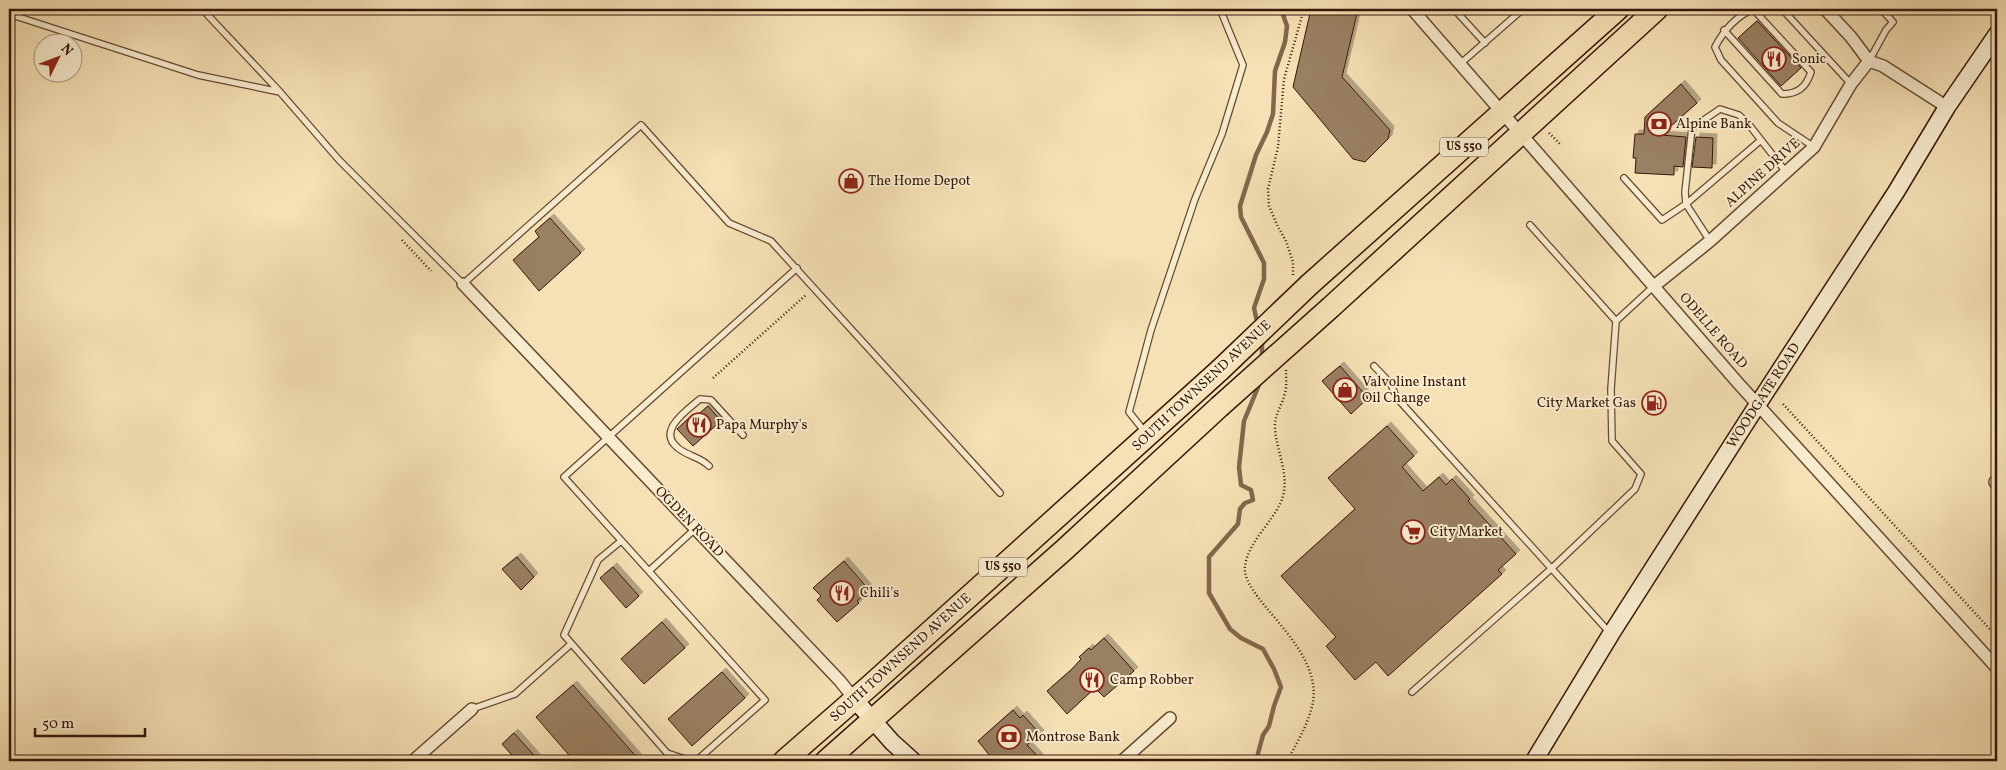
<svg xmlns="http://www.w3.org/2000/svg" width="2006" height="770" font-family="Vollkorn,serif">
<style>
.lines{fill:none;stroke-linecap:round;stroke-linejoin:round}
.stream{stroke:#82674c;stroke-width:4.5}
.building{fill:#998062;stroke:#361708;filter:url(#shadow)}
.lane-casing{stroke:#664a33;stroke-width:8}
.street-casing{stroke:#664a33;stroke-width:14}
.secondary-casing{stroke:#361708;stroke-width:19}
.highway-casing{stroke:#361708;stroke-width:24}
.path{stroke:#361708;stroke-width:2.5;stroke-dasharray:1 2.5;stroke-linecap:butt}
.lane{stroke:#f8eccf;stroke-width:5.5}
.street{stroke:#f8eccf;stroke-width:11}
.secondary{stroke:#f8eccf;stroke-width:16}
.highway{stroke:#f5e1b5;stroke-width:21}
.highway-bridge-casing{stroke:#361708;stroke-width:24;stroke-linecap:butt}
.highway-bridge{stroke:#f5e1b5;stroke-width:21}
.labels{text-anchor:middle;dominant-baseline:central;stroke-width:4;stroke-linejoin:round;paint-order:stroke}
.shield{fill:#f8eccf;stroke:#705744;stroke-width:1}
.shield-label{font-size:12px;font-weight:bold;fill:#361708}
.poi-label{font-size:14px;fill:#361708;stroke:#f8eccf;text-anchor:start}
.street-label{font-size:14px;fill:#361708;stroke:#f8eccf}
</style>
<defs>
<filter id="shadow"><feDropShadow dx="4" dy="-4" stdDeviation="0" flood-color="#0004"/></filter>
</defs>
<rect width="100%" height="100%" fill="#f5e1b5"/>
<filter id="stains"><feTurbulence type="fractalNoise" baseFrequency=".004" numOctaves="4"/><feColorMatrix values="0 0 0 0 .2 0 0 0 0 .09 0 0 0 0 .02 0 0 0 .5 -.17"/></filter>
<radialGradient id="worn" r=".72"><stop offset=".6" stop-color="#630" stop-opacity="0"/><stop offset="1" stop-color="#630" stop-opacity=".3"/></radialGradient>
<g class="lines">
<path class="stream" d="M1258 326 1254 308 1264 279V263L1241 217 1240 206 1256 155 1267 132 1273 114 1275 71 1285 42 1287 26 1281 9
M1262 341V358
M1256 761 1263 735 1269 726 1274 706 1281 687 1274 669 1263 649 1241 638 1230 629 1209 593V557L1238 524 1240 509 1245 503 1253 500 1251 490 1241 485 1239 467 1244 421 1261 380"/>
</g>
<path class="building" d="M1311 9H1358L1342 77 1390 130 1388 139 1365 162 1353 159 1293 87Z
M1757 21 1801 68 1781 86 1738 38Z
M1681 84 1697 103 1661 135 1686 137 1683 167 1674 166V175L1635 173 1636 158H1633L1635 134H1644L1645 117Z
M1696 137 1713 138 1712 168 1692 167Z
M550 218 581 253 539 291 513 260 539 237 535 231Z
M1340 366 1368 398 1351 414 1322 381Z
M708 406 721 421 693 446 677 429 689 418 692 420Z
M1387 426 1414 456 1402 467 1423 491 1439 477 1446 485 1452 479 1470 499 1468 501 1516 554 1498 570 1502 574 1388 676 1376 662 1355 680 1326 646 1336 637 1281 576 1355 509 1328 478Z
M517 557 534 577 521 590 502 569Z
M844 561 869 590 857 601 859 603 837 622 817 600 821 596 813 588Z
M613 567 639 596 626 608 600 578Z
M662 622 685 648 644 684 621 659Z
M1104 638 1134 671 1104 697 1095 688 1067 714 1047 691 1071 670 1081 659 1079 657 1089 648 1091 650Z
M722 672 745 698 692 746 668 719Z
M573 685 640 761H574L536 717Z
M1013 710 1020 718 1023 715 1040 734 1027 745 1042 761H1022L1016 755 1010 761H994L978 741Z
M514 733 539 761H517L502 744Z"/>
<g class="lines">
<g class="lane-casing">
<path id="lane" d="M202 9 280 92 339 160 463 284 641 125 729 223 771 241 1000 493
M1454 9 1485 43
M1753 9C1735 17 1724 30 1715 47L1721 60 1778 123 1814 147
M1782 9 1851 84
M9 14 198 75 280 92
M1724 30 1782 94C1797 94 1806 88 1811 72L1753 9
M1869 61 1886 30 1893 22 1881 9
M1460 64 1523 9
M1624 178 1662 220 1686 204 1761 140
M1710 241 1686 204 1685 192 1692 128 1720 109 1739 115 1750 126 1786 172
M1616 321 1654 286
M1374 366 1391 384 1396 397 1610 633
M1145 432 1129 412 1151 330 1195 199 1222 134 1243 65 1220 9
M709 466C699 456 689 457 678 448 656 431 687 410 700 399L711 400 743 435
M621 541 598 560 564 635 667 753 691 761
M649 571 695 529
M1412 692 1552 568 1635 489 1641 474 1612 441 1611 389 1616 321 1530 225
M472 709 515 694 571 644
M696 761 765 700 564 477 797 268"/>
</g>
<g class="street-casing">
<path id="street" d="M1412 9 1738 383 1997 668
M1825 9 1851 37 1869 61 1883 66 1947 107
M463 284 840 681 855 700
M1654 286 1710 241 1814 147 1851 84 1869 61
M1995 482 1997 484
M413 761 472 709
M1122 761 1170 718"/>
</g>
<g class="secondary-casing">
<path id="secondary" d="M855 700 892 742 913 761
M1534 761 1611 634 1758 404 1896 192 1947 107 1997 34"/>
</g>
<g class="highway-casing">
<path id="highway" d="M1310 284 1618 9
M1331 307 1657 9
M784 761 871 685 1220 370
M826 761 1064 550 1219 407"/>
</g>
<path class="path" d="M1549 133 1561 145
M402 240 431 271
M1293 275V262L1286 241 1278 227 1269 206 1268 189 1278 147 1284 79 1304 9
M1286 370C1286 377 1287 386 1285 393 1282 406 1274 415 1275 429 1277 454 1292 479 1280 504 1271 523 1248 543 1245 566 1240 598 1322 645 1313 702 1309 723 1297 743 1287 761
M713 378 807 294
M1783 404 1997 637"/>
<use href="#lane" class="lane"/>
<use href="#street" class="street"/>
<use href="#secondary" class="secondary"/>
<use href="#highway" class="highway"/>
<g class="highway-bridge-casing">
<path id="highway-bridge" d="M1220 370 1310 284
M1219 407 1331 307"/>
</g>
<use href="#highway-bridge" class="highway-bridge"/>
</g>
<defs>
<g id="restaurant-ring" transform="scale(1.25)"><circle r="9.5" fill="#f8eccf" stroke="#8f2418" stroke-width="1.5"/><path d="M-5-6h1v4h1v-4h1v4h1v-4h1v5L-1.5 .5V6h-2V.5L-5-1ZM5-6V6H3V1.5H1.5Q1.5-4 5-6Z" fill="#8f2418"/></g>
<g id="bank-ring" transform="scale(1.25)"><circle r="9.5" fill="#f8eccf" stroke="#8f2418" stroke-width="1.5"/><path d="M-6-4H6V4H-6ZM0-2.3a2.3 2.3 0 1 0 0 4.6a2.3 2.3 0 1 0 0-4.6Z" fill="#8f2418"/></g>
<g id="shop-ring" transform="scale(1.25)"><circle r="9.5" fill="#f8eccf" stroke="#8f2418" stroke-width="1.5"/><path d="M-5-2.5h2.3a2.7 3.5 0 0 1 5.4 0H5L5.5 6h-11ZM-1.5-2.5h3a1.5 2.3 0 0 0-3 0Z" fill="#8f2418"/></g>
<g id="fuel-ring" transform="scale(1.25)"><circle r="9.5" fill="#f8eccf" stroke="#8f2418" stroke-width="1.5"/><path d="M-5.5-6h7V0h2V4h1.3V-2.5L3-4.5l.8-.8L6-3V5H2.5V1h-1V6h-7ZM-4.2-4.7v3.2H.2V-4.7Z" fill="#8f2418"/></g>
<g id="supermarket-ring" transform="scale(1.25)"><circle r="9.5" fill="#f8eccf" stroke="#8f2418" stroke-width="1.5"/><path d="M-6-5.5h2.5l.6 2H6L4.5 2H-2.5L-4.4-4H-6ZM-1.5 3.2a1.3 1.3 0 1 0 .1 0ZM3 3.2a1.3 1.3 0 1 0 .1 0Z" fill="#8f2418"/></g>
</defs>
<g fill-rule="evenodd">
<use href="#restaurant-ring" x="1774" y="59"/>
<use href="#bank-ring" x="1659" y="124"/>
<use href="#shop-ring" x="851" y="181"/>
<use href="#shop-ring" x="1345" y="390"/>
<use href="#fuel-ring" x="1654" y="403"/>
<use href="#restaurant-ring" x="699" y="425"/>
<use href="#supermarket-ring" x="1413" y="532"/>
<use href="#restaurant-ring" x="842" y="593"/>
<use href="#restaurant-ring" x="1092" y="680"/>
<use href="#bank-ring" x="1009" y="737"/>
</g>
<g class="labels">
<g class="shield">
<rect x="1440" y="137.5" width="48" height="19" rx="4"/>
<rect x="979" y="557.5" width="48" height="19" rx="4"/>
</g>
<g class="shield-label">
<text x="1464" y="147">US 550</text>
<text x="1003" y="567">US 550</text>
</g>
<g class="poi-label">
<text x="1792" y="59">Sonic</text>
<text x="1676" y="124">Alpine Bank</text>
<text x="868" y="181">The Home Depot</text>
<text x="1362" y="382">Valvoline Instant<tspan x="1362" dy="16">Oil Change</tspan></text>
<text x="1636" y="403" text-anchor="end">City Market Gas</text>
<text x="716" y="425">Papa Murphy's</text>
<text x="1430" y="532">City Market</text>
<text x="860" y="593">Chili's</text>
<text x="1110" y="680">Camp Robber</text>
<text x="1026" y="737">Montrose Bank</text>
</g>
<g class="street-label">
<text transform="translate(1763 173) rotate(-42)">ALPINE DRIVE</text>
<text transform="translate(1713 331) rotate(49)">ODELLE ROAD</text>
<text transform="translate(1202 386) rotate(-43)">SOUTH TOWNSEND AVENUE</text>
<text transform="translate(1764 396) rotate(-57)">WOODGATE ROAD</text>
<text transform="translate(689 522) rotate(46)">OGDEN ROAD</text>
<text transform="translate(901 658) rotate(-42)">SOUTH TOWNSEND AVENUE</text>
</g>
</g>
<rect width="2006" height="770" fill="none" stroke="#f5e1b5" stroke-width="30"/>
<rect x="10" y="10" width="1986" height="750" fill="none" stroke="#361708" stroke-width="2.5"/>
<rect x="15" y="15" width="1976" height="740" fill="none" stroke="#361708"/>
<g transform="translate(58 58) rotate(48)"><circle r="24" fill="#f8eccf" stroke="#aa977f"/>
<path d="M0-4L9 19L0 12L-9 19Z" fill="#8f2418"/>
<text y="-8" font-size="14" font-weight="bold" text-anchor="middle" fill="#361708">N</text>
</g>
<path d="M35 728v8h110v-8" fill="none" stroke="#361708" stroke-width="2.5"/>
<text x="42" y="728" font-size="15" fill="#361708" stroke="#f8eccf" stroke-width="4" paint-order="stroke">50 m</text>
<rect width="100%" height="100%" filter="url(#stains)"/>
<rect width="100%" height="100%" fill="url(#worn)"/>
</svg>
